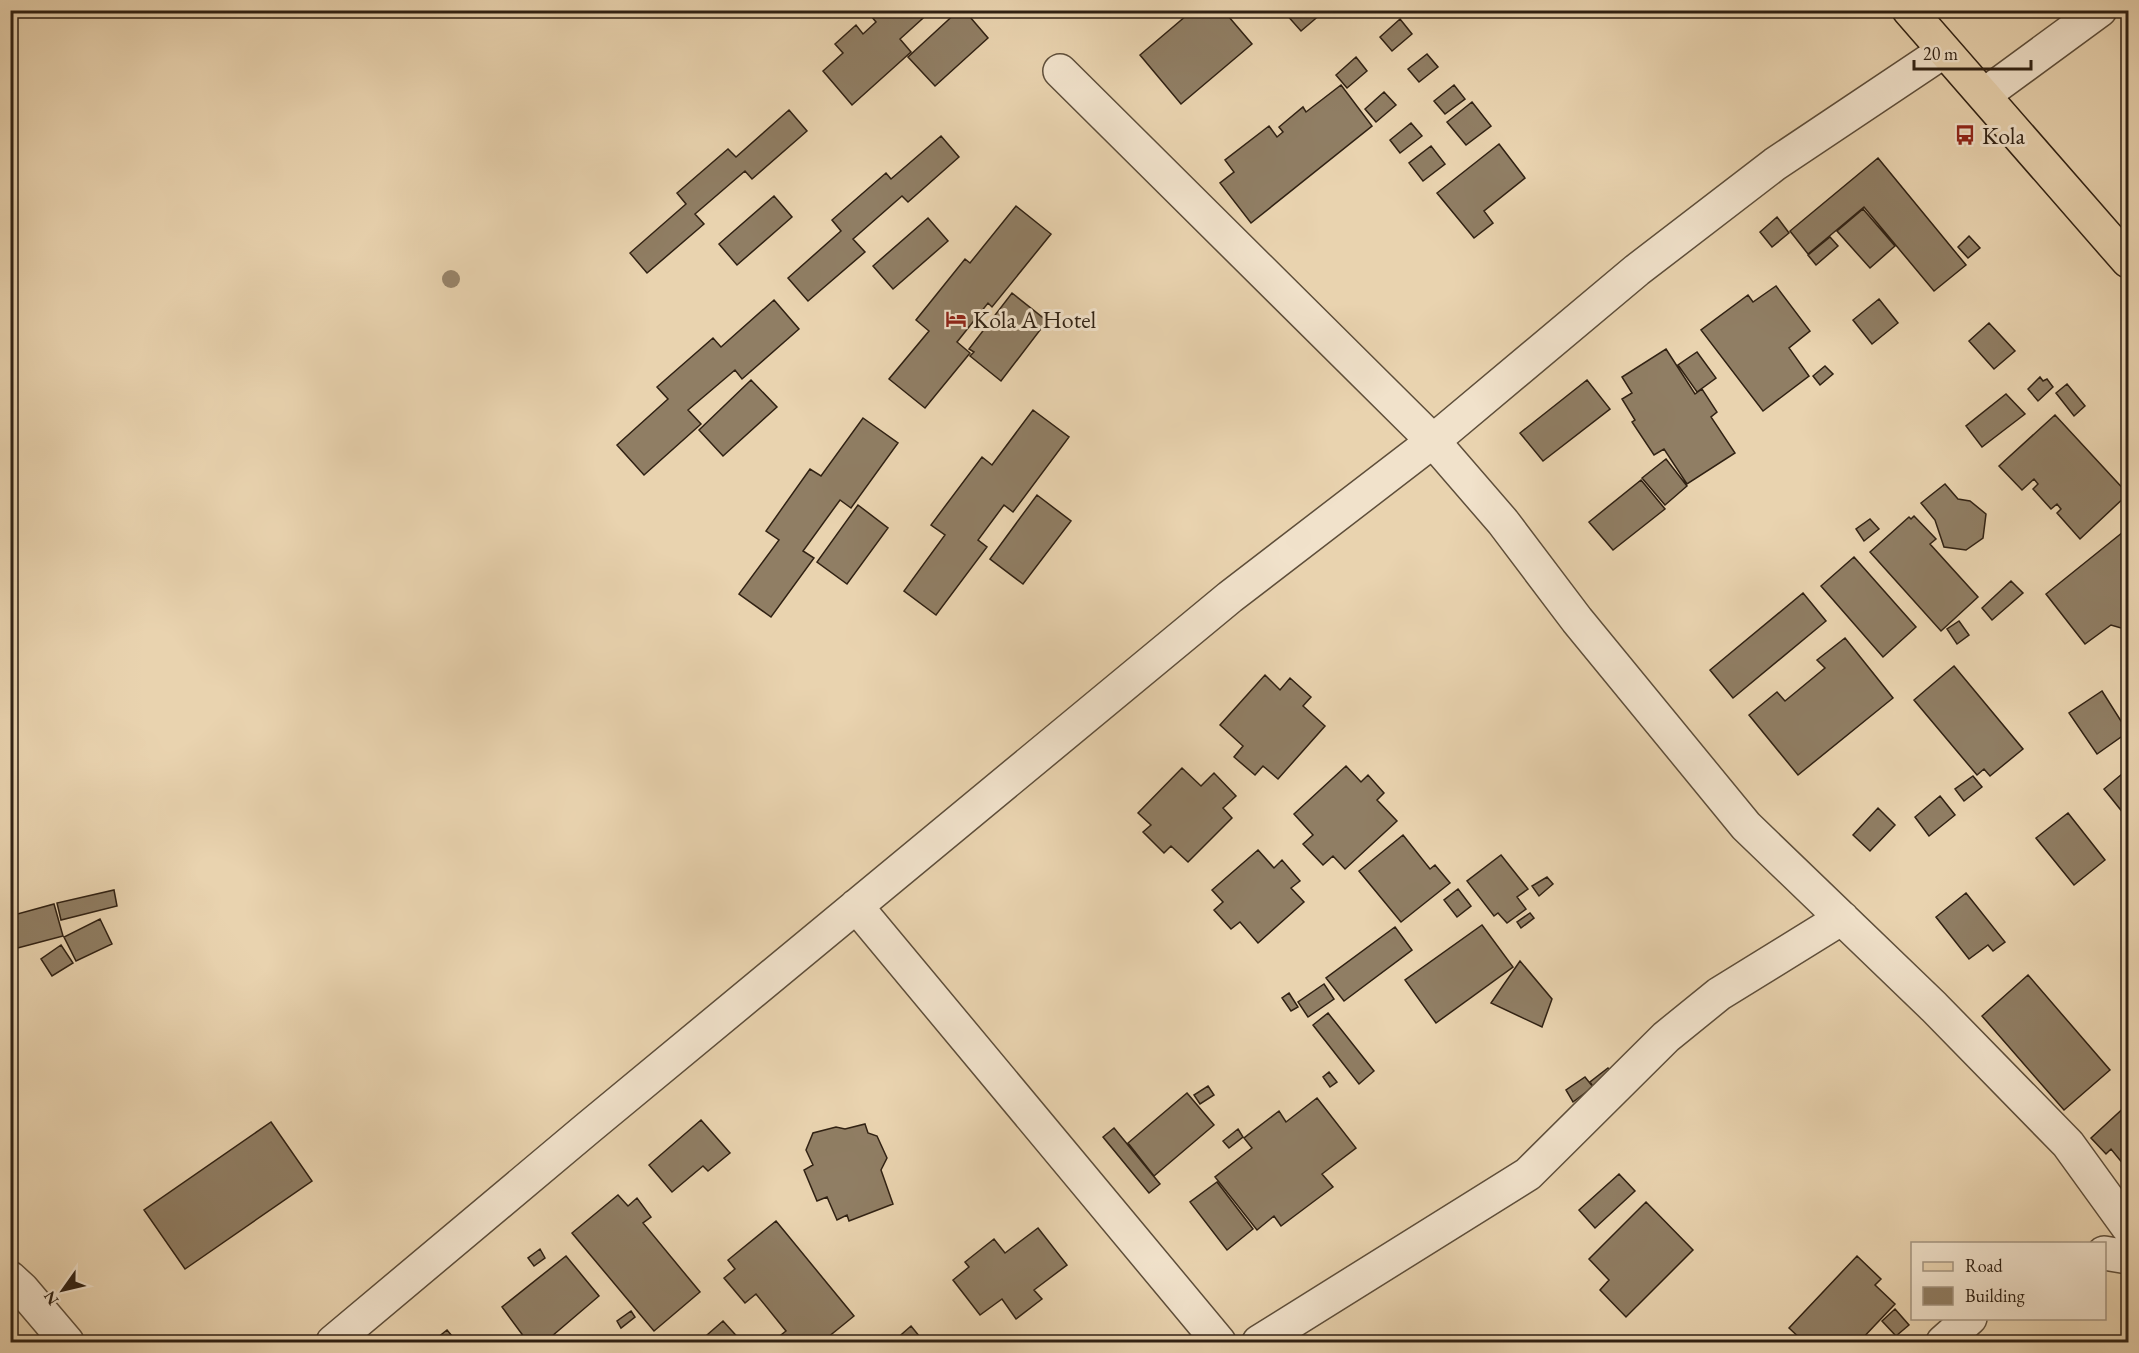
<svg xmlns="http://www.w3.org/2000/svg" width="2139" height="1353" font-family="'EB Garamond',serif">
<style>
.building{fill:#907e64;stroke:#302113;stroke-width:1.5}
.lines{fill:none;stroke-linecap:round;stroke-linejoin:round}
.minor-casing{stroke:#5e4e3a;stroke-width:36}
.major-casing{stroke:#302113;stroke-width:36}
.minor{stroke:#f1e2cb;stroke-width:33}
.major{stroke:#e9d3af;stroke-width:33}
.tree{fill:#98856b}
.labels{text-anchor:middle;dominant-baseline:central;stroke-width:6;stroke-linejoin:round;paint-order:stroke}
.poi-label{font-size:24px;fill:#302113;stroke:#f1e2cb;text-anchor:start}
</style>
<rect width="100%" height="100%" fill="#e9d3af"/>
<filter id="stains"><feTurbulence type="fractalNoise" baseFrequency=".00333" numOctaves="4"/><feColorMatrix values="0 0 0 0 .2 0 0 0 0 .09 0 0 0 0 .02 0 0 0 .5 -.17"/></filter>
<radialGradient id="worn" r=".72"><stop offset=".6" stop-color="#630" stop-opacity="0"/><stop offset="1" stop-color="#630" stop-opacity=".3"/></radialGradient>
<path class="building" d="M877 10H932L900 39 911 52 852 105 823 71 843 53 835 44 856 25 863 34 876 22 871 16Z
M959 10H964L988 38 935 86 908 57Z
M1193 10H1223L1252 44 1181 104 1140 55Z
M1287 10H1318L1321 14 1301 31 1285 13Z
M1400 19 1412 34 1392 51 1380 37Z
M1427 54 1438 67 1419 82 1408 69Z
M1356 57 1367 71 1347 88 1336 75Z
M1341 85 1372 126 1251 223 1220 183 1234 172 1225 160 1269 126 1277 137 1283 132 1279 127 1303 107 1306 112Z
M1454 85 1465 99 1445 114 1434 101Z
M1384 92 1396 105 1376 122 1365 109Z
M1472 102 1491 126 1466 145 1447 122Z
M789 110 807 131 752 179 745 171 695 214 704 224 647 273 630 253 686 204 677 193 728 149 736 157Z
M1411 123 1422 136 1400 153 1390 140Z
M941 136 959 157 908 202 902 196 853 239 865 252 808 301 788 278 841 231 832 220 886 173 891 179Z
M1499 144 1525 178 1484 211 1493 223 1474 238 1437 193Z
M1431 146 1445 164 1423 181 1409 163Z
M1878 158 1966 265 1934 291 1864 207 1808 254 1790 231Z
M774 196 792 217 737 265 719 244Z
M1016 206 1051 234 992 307 988 303 957 342 970 353 925 408 889 379 929 331 916 320 965 259 970 263Z
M1863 209 1895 246 1870 268 1837 231Z
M1777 217 1789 233 1772 247 1760 232Z
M928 218 948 241 893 289 873 266Z
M1969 236 1980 248 1968 258 1958 247Z
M1830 237 1838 246 1816 265 1808 255Z
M1776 286 1810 331 1789 348 1809 376 1763 411 1701 330 1748 295 1753 302Z
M1012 293 1047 321 1001 381 970 356 974 352 969 349Z
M1879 299 1898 323 1872 344 1853 320Z
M774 300 799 329 742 379 735 370 688 410 701 424 644 475 617 445 668 399 657 387 713 338 721 347Z
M1989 323 2015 351 1994 369 1969 341Z
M1666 349 1695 394 1702 389 1717 412 1711 417 1735 453 1687 484 1664 449 1654 455 1632 422 1635 420 1622 399 1632 393 1622 377Z
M1697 352 1716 378 1697 392 1678 365Z
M1825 366 1833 374 1820 385 1813 376Z
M2040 377 2043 381 2047 379 2053 387 2038 401 2028 389Z
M751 380 777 407 723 456 699 430Z
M1587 380 1610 409 1543 461 1520 433Z
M2067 384 2085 406 2074 416 2056 393Z
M2006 394 2025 414 1982 447 1966 426Z
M1033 410 1069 437 1013 512 1004 505 978 540 987 547 936 615 904 591 945 535 931 525 982 457 992 465Z
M2055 415 2128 494 2080 539 2057 513 2061 509 2057 504 2051 509 2033 489 2038 484 2034 479 2022 490 1999 466Z
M863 418 898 443 851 508 840 500 803 551 814 558 771 617 739 594 779 540 766 531 810 469 821 476Z
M1666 459 1687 486 1665 505 1642 478Z
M1641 480 1665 509 1613 550 1589 522Z
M1945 484 1958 499 1970 501 1986 514 1983 538 1966 550 1944 547 1935 520 1921 503Z
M1037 495 1071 521 1023 584 990 559Z
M858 505 888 528 847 584 817 562Z
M1914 516 1936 539 1930 544 1978 597 1941 631 1870 552 1909 517 1911 519Z
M1870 519 1879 529 1864 541 1856 529Z
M2128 528V630L2111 625 2085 644 2046 594Z
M1854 557 1916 627 1883 657 1821 586Z
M2011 581 2023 593 1992 620 1982 608Z
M1803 593 1826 621 1733 698 1710 670Z
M1959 621 1969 635 1957 644 1947 629Z
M1845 638 1893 698 1798 775 1749 715 1777 692 1785 701 1825 668 1817 660Z
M1954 666 2023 749 1990 776 1984 769 1977 775 1914 700Z
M1265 675 1280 690 1290 678 1311 697 1303 706 1325 726 1278 779 1263 766 1255 775 1234 757 1243 746 1220 725Z
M2102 691 2128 732 2097 754 2069 713Z
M1346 766 1361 782 1368 775 1384 793 1377 800 1397 821 1345 869 1333 856 1323 865 1303 844 1313 835 1294 814Z
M1182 768 1201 786 1214 773 1236 796 1223 808 1232 818 1188 862 1171 846 1164 853 1143 832 1151 825 1138 813Z
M2128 769V819L2104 789Z
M1973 776 1982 787 1964 801 1955 789Z
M1940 796 1955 815 1929 836 1915 817Z
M1878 808 1895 825 1870 851 1853 835Z
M2068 813 2105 860 2074 885 2036 838Z
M1403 835 1430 869 1435 865 1450 883 1401 922 1359 871Z
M1258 850 1274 868 1282 860 1300 881 1291 888 1304 902 1258 943 1240 922 1231 929 1214 910 1223 902 1212 890Z
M1501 855 1528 889 1517 897 1526 909 1507 923 1498 913 1494 916 1467 881Z
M1547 877 1553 884 1539 896 1532 886Z
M1458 889 1471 906 1457 917 1444 900Z
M114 890 117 906 61 920 57 903Z
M1966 893 2005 942 1993 951 1988 945 1969 959 1936 917Z
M54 904 63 936 10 950V916Z
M1530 913 1534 918 1521 928 1517 922Z
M100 919 112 944 76 961 64 937Z
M1482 925 1513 967 1436 1023 1405 980Z
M1395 927 1412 950 1344 1001 1326 978Z
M61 945 73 963 52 976 41 959Z
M1520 961 1552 999 1542 1027 1491 1003Z
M2028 975 2110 1070 2064 1110 1982 1016Z
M1324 984 1334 999 1308 1017 1298 1002Z
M1289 993 1298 1007 1291 1011 1282 998Z
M1328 1013 1374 1071 1359 1084 1313 1025Z
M1608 1068 1615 1074 1594 1088 1590 1082Z
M1329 1072 1337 1082 1330 1087 1323 1077Z
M1585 1077 1593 1087 1573 1102 1566 1090Z
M1208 1086 1214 1095 1200 1104 1194 1095Z
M1187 1093 1214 1125 1154 1176 1128 1143Z
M1317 1098 1356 1148 1322 1174 1333 1187 1281 1226 1274 1216 1257 1230 1215 1177 1252 1148 1244 1138 1279 1111 1286 1122Z
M2128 1104V1170L2111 1149 2106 1154 2091 1138Z
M701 1120 730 1153 708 1171 703 1166 672 1192 649 1165Z
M271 1122 312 1181 185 1269 144 1210Z
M865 1124 868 1133 877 1136 887 1158 881 1170 893 1204 849 1221 847 1215 837 1220 827 1197 817 1201 804 1170 813 1165 806 1150 813 1133 836 1127 845 1129Z
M1114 1128 1160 1184 1149 1193 1103 1137Z
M1238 1129 1243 1137 1229 1148 1223 1141Z
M1619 1174 1635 1191 1595 1228 1579 1210Z
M1217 1182 1253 1229 1227 1250 1190 1202Z
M618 1195 628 1206 637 1198 651 1217 643 1223 700 1292 654 1331 572 1233Z
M1646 1202 1693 1250 1626 1317 1600 1290 1609 1280 1589 1259Z
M776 1221 854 1316 822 1342H781L777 1338 786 1331 756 1294 745 1303 724 1278 735 1269 728 1260Z
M1038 1228 1067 1265 1034 1290 1042 1299 1016 1319 1002 1299 980 1315 953 1280 969 1267 965 1262 994 1239 1005 1253Z
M540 1249 545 1258 534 1266 528 1258Z
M566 1256 599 1296 545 1342 527 1341 502 1307Z
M1857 1256 1881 1279 1875 1285 1895 1304 1859 1342H1804L1789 1328Z
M1895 1309 1909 1325 1896 1336 1882 1321Z
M631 1311 635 1317 621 1328 617 1321Z
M723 1321 742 1342H699Z
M911 1326 924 1342H895L894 1341Z
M447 1330 457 1342H432Z"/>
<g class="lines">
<g class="minor-casing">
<path id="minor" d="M1060 71 1433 441 1503 522 1577 620 1746 826 1934 1007 2068 1144 2128 1227
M1984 95 2100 10
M856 906 1219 1342
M2104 1253 2128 1257
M10 1278 22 1289 67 1342
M333 1342 588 1128 1230 597 1433 441 1637 270 1775 164 1944 51
M1259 1342 1528 1174 1666 1037 1719 994 1842 918
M1943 1342 1970 1318"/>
</g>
<g class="major-casing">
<path id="major" d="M1909 10 2128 261"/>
</g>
<use href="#minor" class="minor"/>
<use href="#major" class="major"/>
</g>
<circle class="tree" cx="451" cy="279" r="9"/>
<defs>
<g id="bus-bare" transform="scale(1.62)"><path d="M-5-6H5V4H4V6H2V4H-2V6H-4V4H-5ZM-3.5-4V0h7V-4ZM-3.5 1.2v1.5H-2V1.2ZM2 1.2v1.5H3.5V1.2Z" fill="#8f2418" stroke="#f1e2cb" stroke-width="2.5" paint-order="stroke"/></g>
<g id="hotel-bare" transform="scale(1.62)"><path d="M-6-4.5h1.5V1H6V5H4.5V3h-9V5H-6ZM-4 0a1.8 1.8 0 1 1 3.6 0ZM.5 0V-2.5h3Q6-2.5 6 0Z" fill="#8f2418" stroke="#f1e2cb" stroke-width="2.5" paint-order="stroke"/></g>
</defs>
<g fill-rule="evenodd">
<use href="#bus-bare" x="1965" y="135"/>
<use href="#hotel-bare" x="956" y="319"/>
</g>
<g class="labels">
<g class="poi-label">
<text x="1982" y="135">Kola</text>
<text x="973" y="319">Kola A Hotel</text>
</g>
</g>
<rect width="2139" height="1353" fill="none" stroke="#e9d3af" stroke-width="36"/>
<rect x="12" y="12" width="2115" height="1329" fill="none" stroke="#302113" stroke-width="3"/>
<rect x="18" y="18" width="2103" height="1317" fill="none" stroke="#302113" stroke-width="1.5"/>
<rect x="1911" y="1242" width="195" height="78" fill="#f1e2cb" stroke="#a49581" stroke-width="1.5"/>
<rect x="1923" y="1262" width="30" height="9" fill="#e9d3af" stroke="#a49581" stroke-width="1.5"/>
<text x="1965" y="1272" font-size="18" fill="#302113">Road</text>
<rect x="1923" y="1287" width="30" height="18" fill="#907e64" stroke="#a49581" stroke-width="1.5"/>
<text x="1965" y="1302" font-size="18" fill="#302113">Building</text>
<g transform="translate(63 1290) rotate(236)" stroke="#f1e2cb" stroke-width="4.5" paint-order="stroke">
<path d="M0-4.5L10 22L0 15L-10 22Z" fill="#302113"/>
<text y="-9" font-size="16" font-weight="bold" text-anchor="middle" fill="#302113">N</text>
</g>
<path d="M1914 60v9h117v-9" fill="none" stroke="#302113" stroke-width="3"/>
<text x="1923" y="60" font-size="18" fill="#302113" stroke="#f1e2cb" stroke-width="4.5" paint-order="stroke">20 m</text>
<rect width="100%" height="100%" filter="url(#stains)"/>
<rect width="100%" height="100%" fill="url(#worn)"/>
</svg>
